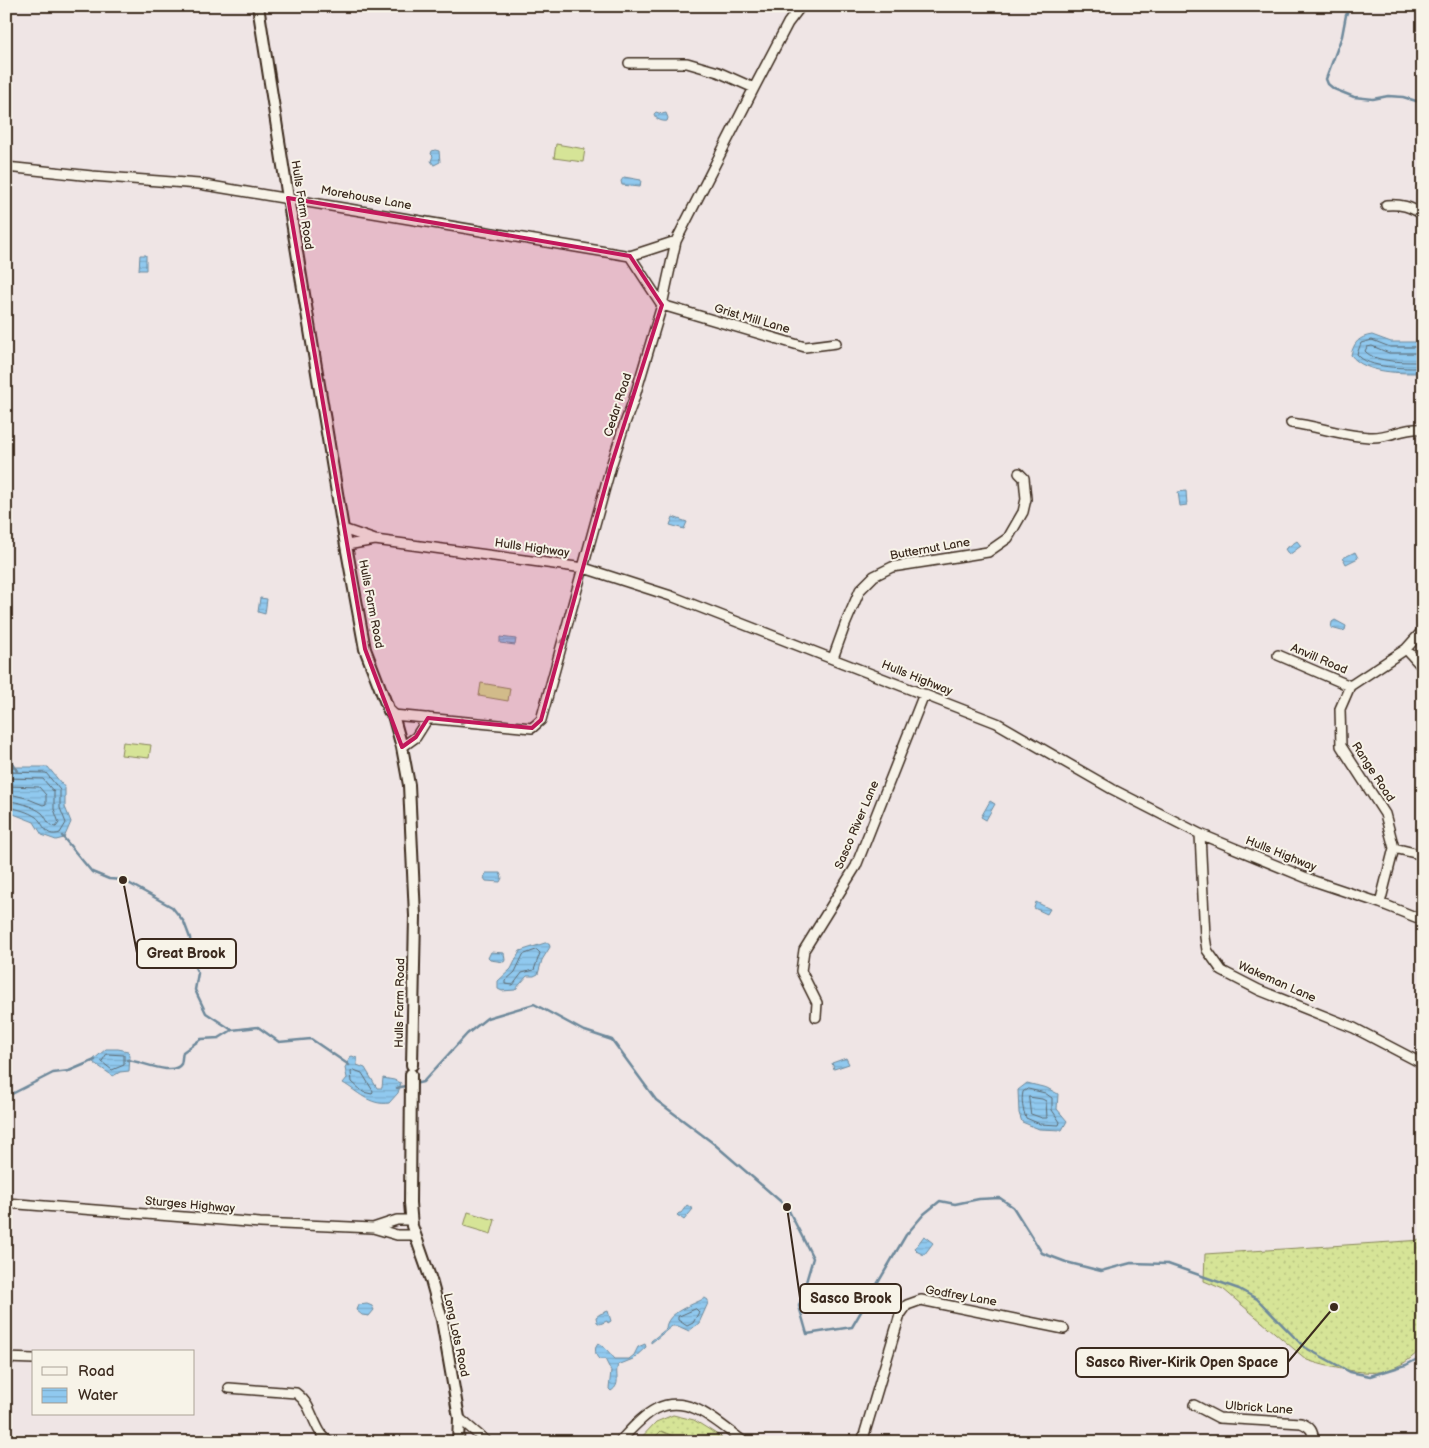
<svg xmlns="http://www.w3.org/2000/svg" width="1429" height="1448" font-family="'Balsamiq Sans',sans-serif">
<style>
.grass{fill:url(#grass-dots);stroke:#88875a}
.garden{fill:#d6e497;stroke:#88875a}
.water{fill:url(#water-rules);stroke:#6e899b}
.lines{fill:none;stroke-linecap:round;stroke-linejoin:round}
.shore{stroke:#5d6a72;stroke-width:1}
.stream{stroke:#6e899b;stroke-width:2.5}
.minor-casing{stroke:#3b2a1e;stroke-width:12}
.major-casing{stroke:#3b2a1e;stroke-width:14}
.minor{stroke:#f7f3e8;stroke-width:9}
.major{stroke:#f7f3e8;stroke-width:10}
.oneway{fill:#998e83}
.marked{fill:#c2185b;fill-opacity:0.2;stroke:#c2185b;stroke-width:4;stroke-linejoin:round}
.labels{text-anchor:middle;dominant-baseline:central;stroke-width:4;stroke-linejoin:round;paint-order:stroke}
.street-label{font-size:12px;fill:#3b2a1e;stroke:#f7f3e8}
.leader{fill:none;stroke:#3b2a1e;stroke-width:2}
.callout-dot{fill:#3b2a1e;stroke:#f7f3e8;stroke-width:2}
.callout{fill:#f7f3e8;stroke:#3b2a1e;stroke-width:2}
.callout-label{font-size:14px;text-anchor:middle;font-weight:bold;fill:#3b2a1e}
</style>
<defs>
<pattern id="grass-dots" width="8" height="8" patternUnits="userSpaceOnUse" patternTransform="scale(1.25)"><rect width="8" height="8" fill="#d6e497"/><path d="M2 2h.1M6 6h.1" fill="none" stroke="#b9c482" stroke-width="1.8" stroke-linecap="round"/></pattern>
<pattern id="water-rules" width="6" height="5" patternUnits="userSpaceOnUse" patternTransform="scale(1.25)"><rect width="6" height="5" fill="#90c9ef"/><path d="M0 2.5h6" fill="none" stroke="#7dadcc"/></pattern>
</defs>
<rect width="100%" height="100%" fill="#efe5e5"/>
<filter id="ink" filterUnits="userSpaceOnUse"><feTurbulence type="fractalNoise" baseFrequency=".02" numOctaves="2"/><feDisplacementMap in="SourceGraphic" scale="10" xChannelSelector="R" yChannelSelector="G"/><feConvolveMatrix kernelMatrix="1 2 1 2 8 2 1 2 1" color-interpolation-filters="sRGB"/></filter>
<g filter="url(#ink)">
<path class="grass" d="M1423 1240V1346C1414 1358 1398 1368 1384 1371 1367 1376 1323 1366 1307 1360L1223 1289 1204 1281 1205 1254Z
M673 1415 694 1420 729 1442H637L656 1422Z"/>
<path class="garden" d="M556 144 585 149 583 162 554 158Z
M481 683 510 688 508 701 479 696Z
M123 742 151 745 149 758 121 755Z
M468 1212 495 1220 491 1234 464 1226Z
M661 1431 687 1442H653L655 1437Z"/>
<path class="water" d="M656 112 662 114 666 113 668 118 667 121C662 122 655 119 654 114Z
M435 150 439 151 440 162 434 165 431 161 433 156 431 154 432 151Z
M624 177 641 180 640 187 622 185 621 181Z
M140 255H146V270H139Z
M1372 335 1391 342H1423V373C1402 373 1365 374 1351 355 1354 342 1359 337 1372 335Z
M1186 491 1187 505 1180 506 1178 492Z
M673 517 687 522 684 529 670 525Z
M1297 541 1301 546 1289 555 1285 549Z
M1355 552 1358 558 1346 564 1343 558Z
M260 598 267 599 265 614 258 612Z
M1335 620 1346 626 1345 630 1342 631 1331 628 1332 622Z
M500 637 516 639 515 645 500 643Z
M6 767H48L65 788V807L71 822 64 838 56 840 42 835 34 822 6 811Z
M990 801 995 804 986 820 981 817Z
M486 873H500L502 878 500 882 486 881 484 878Z
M1036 902 1050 909 1047 914 1034 908Z
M545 943H549L550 947 542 960 538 974 534 976H527L515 990 502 991 498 989V981L511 969 520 951Z
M491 952 504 953 505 960 504 962 490 960 488 958Z
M106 1049H118L128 1051 130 1056 129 1071 120 1072 113 1076 94 1063 93 1060Z
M352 1056 357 1058V1065L365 1068 377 1088H382L383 1078 394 1080 401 1083 398 1093 389 1103C370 1106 357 1091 343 1083L347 1078 345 1068 350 1057Z
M846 1058 849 1064 834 1069 832 1063Z
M1027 1083 1047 1088 1058 1094 1057 1109 1067 1121 1062 1130 1039 1129 1022 1122 1019 1113 1018 1090Z
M687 1205 693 1209 684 1220 677 1215 679 1213H681Z
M924 1236 933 1243 924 1255 916 1251 917 1250 915 1248Z
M705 1298 708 1300V1303L699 1323 689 1331 678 1326H672L651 1343V1341L666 1329C666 1312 693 1305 705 1298Z
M367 1304 372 1306 374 1310 369 1316 362 1315 356 1310 358 1305Z
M608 1311 611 1321 608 1323 607 1321 600 1324 597 1322 596 1317 600 1314Z
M598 1343 606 1349 615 1359H629L634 1355 638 1347 645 1344 646 1347 633 1359 618 1365C614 1375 622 1384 611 1391L609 1389 611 1371 605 1359H599C595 1356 594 1347 598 1343Z"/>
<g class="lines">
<path class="shore" d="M1423 347H1390L1372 340 1361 343 1357 354C1368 369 1405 368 1423 368
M1423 353H1389L1372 346 1367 347 1365 351C1375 363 1408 362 1423 362
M6 772 46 773 60 790V808L66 823 60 833C44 838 45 824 36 817 29 812 16 808 6 807
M6 778 43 779 54 792V809L59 823 56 827C47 826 48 819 42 813 33 806 17 801 6 801
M6 786 39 787 46 795V804L43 805 26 798 6 793
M537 950 540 953 534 970 522 973 513 985 505 984V981L515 972 523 955Z
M107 1054 124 1055V1065L112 1070 102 1062Z
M354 1070 362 1073 373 1091 372 1094 363 1092 352 1082 351 1072Z
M1028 1089 1045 1093 1052 1098V1110L1060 1122 1059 1125 1040 1124 1026 1118C1023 1110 1021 1101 1023 1092Z
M1029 1097 1042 1099 1046 1101 1047 1118H1042L1031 1114Z
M696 1309 699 1312 693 1323 687 1326 678 1320V1317Z"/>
<path class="stream" d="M1351 6 1346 15 1342 36 1326 79 1328 84 1334 89 1354 97 1373 99 1388 96 1403 97 1423 103
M6 753 17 771
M62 836 92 872 109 879 123 880 172 907 184 922 190 938 192 962 198 973 195 990 206 1013 232 1030
M127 1060C141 1061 173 1077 181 1064 182 1061 182 1056 183 1052L201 1039 219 1038 232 1030 258 1027 279 1042 311 1039 349 1065
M414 1084 423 1082 467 1034 487 1018 534 1004 582 1030 612 1040 656 1100 713 1143 787 1207 813 1258 799 1306 807 1334 852 1327 906 1235 924 1214 940 1201 955 1204 979 1199 1000 1198 1013 1207 1042 1253 1066 1262 1101 1271 1131 1263 1168 1264 1239 1289 1257 1299 1304 1347 1350 1372 1370 1376 1406 1365 1423 1356
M397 1088 409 1085
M6 1097 53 1073 69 1071 95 1060"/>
<g class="minor-casing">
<path id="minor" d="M1422 6 1423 7
M629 63H687L718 72 754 88
M6 167 92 176 199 184 630 256 676 241
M1386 205C1401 204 1410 206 1423 215
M630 256 662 305 805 347 836 343
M1291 423C1318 426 1346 437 1373 437 1390 437 1405 427 1423 429
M343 529 375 540 584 568 671 596 997 723 1112 789 1200 834 1314 881 1380 903 1423 920
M347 545 375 540
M1406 649 1423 668
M1278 655 1350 686
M833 658 845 625 860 590 874 576 892 567 988 552 1008 538 1023 512 1026 499 1024 478 1019 473
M393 715 532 728 541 720 611 466 625 423 634 399 662 305 676 241 754 88 788 23 801 6
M402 747 416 737 428 718
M1200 834 1205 937 1207 950 1222 971 1259 990 1354 1028 1423 1064
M1394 848 1423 855
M1380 903 1394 848 1385 814 1341 746 1340 709 1350 686 1406 649 1423 630
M816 1017 817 1003 801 971 804 950 856 866 924 694
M6 1203 260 1223 373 1228 397 1235H414
M373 1228 397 1220H411
M6 1358 34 1359
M229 1388 296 1393C300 1396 304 1400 307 1405 313 1415 318 1436 330 1442
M1194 1405 1219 1418 1301 1423C1311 1427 1313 1431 1314 1442
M459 1418 487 1442
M619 1442C630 1431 642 1416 656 1409 689 1392 719 1424 744 1442
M862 1442 900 1315 907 1305 921 1300 1064 1329"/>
</g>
<g class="major-casing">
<path id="major" d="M258 6 288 198 343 529 365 649 389 711 393 715 402 747 409 785 415 916 412 1065
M411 1074 410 1203 412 1226 431 1280 442 1320 459 1418 458 1442"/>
</g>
<use href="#minor" class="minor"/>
<use href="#major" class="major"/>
</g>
<defs><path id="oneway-solid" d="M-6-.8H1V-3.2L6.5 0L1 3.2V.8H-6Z" transform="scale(1.25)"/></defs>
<g class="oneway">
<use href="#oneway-solid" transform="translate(562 645) rotate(-74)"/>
<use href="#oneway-solid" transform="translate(459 721) rotate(5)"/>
</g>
</g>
<path class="marked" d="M288 198 630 256 662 305 611 466 541 720 532 728 428 718 416 737 402 747 365 649Z"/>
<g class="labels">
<g class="street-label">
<text transform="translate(366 198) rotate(10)">Morehouse Lane</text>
<text transform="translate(302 205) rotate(81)">Hulls Farm Road</text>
<text transform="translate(752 319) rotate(16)">Grist Mill Lane</text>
<text transform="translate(618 405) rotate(-72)">Cedar Road</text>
<text transform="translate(532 548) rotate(8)">Hulls Highway</text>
<text transform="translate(930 549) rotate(-10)">Butternut Lane</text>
<text transform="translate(371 604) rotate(79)">Hulls Farm Road</text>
<text transform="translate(1319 659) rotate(23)">Anvill Road</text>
<text transform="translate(917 678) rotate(22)">Hulls Highway</text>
<text transform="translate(1373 772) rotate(57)">Range Road</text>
<text transform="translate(857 825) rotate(-67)">Sasco River Lane</text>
<text transform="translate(1281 854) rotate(22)">Hulls Highway</text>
<text transform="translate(1277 982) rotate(24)">Wakeman Lane</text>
<text transform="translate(400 1003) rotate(-89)">Hulls Farm Road</text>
<text transform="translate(190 1205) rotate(5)">Sturges Highway</text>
<text transform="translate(961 1296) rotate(10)">Godfrey Lane</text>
<text transform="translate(456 1335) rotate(78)">Long Lots Road</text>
<text transform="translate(1259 1408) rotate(4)">Ulbrick Lane</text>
</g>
</g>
<path class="leader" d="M123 880L137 953M787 1207L800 1298M1334 1307L1288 1362"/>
<g class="callout-dot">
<circle cx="123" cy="880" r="5"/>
<circle cx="787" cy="1207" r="5"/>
<circle cx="1334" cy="1307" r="5"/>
</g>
<g class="callout">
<rect x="137" y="939" width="99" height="29" rx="5"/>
<rect x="800" y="1284" width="101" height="29" rx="5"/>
<rect x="1076" y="1348" width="212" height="29" rx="5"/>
</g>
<g class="callout-label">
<text x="186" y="958">Great Brook</text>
<text x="851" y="1303">Sasco Brook</text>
<text x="1182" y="1367">Sasco River-Kirik Open Space</text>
</g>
<rect width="1429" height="1448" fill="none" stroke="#f7f3e8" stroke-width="25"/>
<rect x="12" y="12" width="1404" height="1423" fill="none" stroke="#3b2a1e" stroke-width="2" filter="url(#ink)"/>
<rect x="32" y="1350" width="162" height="65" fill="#f7f3e8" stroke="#aca397"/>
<rect x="42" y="1367" width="25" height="8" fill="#f7f3e8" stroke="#aca397"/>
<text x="78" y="1376" font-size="15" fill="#3b2a1e">Road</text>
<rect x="42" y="1388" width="25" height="15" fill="url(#water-rules)" stroke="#aca397"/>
<text x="78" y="1400" font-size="15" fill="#3b2a1e">Water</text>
</svg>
